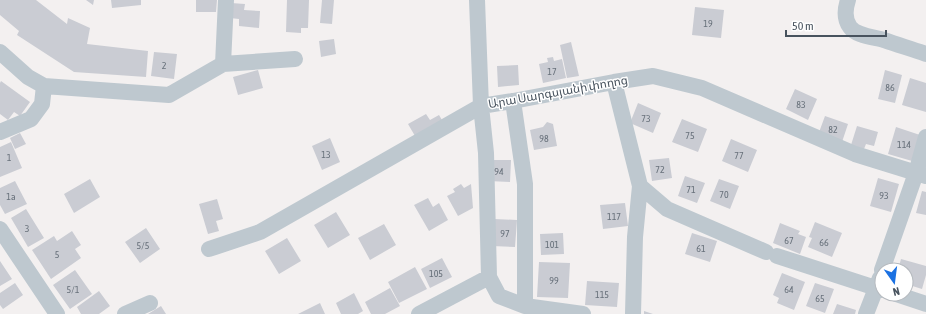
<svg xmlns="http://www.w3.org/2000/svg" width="926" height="314" font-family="'Asap Condensed','Noto Sans Armenian',sans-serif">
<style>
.building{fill:#caccd3}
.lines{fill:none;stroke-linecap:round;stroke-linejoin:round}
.minor{stroke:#bec8cf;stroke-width:16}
.labels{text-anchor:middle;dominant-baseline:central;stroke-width:3;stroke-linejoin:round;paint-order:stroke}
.number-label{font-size:10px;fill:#68717b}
.street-label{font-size:12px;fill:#48535e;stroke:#fff}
</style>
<rect width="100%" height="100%" fill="#f3f0f0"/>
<path class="building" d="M0 0H36L67 24 68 18 90 28 87 44 148 51 146 77 74 72 17 35 19 31 0 15Z
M86 0H94L93 5Z
M111 0H141V5L112 8Z
M196 0H217L216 12H196Z
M287 0H309L308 28H301V33L286 32Z
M322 0H334L332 24 320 23Z
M231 3 245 4 244 10 260 11 259 28 239 26V19L230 18Z
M695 7 724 10 721 38 692 35Z
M334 39 336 54 321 57 319 41Z
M571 42 579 76 567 78 560 45Z
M154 52 177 54 174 79 151 76Z
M553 57 554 61 562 59 566 78 543 83 539 64 548 62 547 58Z
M518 65 519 85 498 87 497 66Z
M258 70 263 88 238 95 233 77Z
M885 70 902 75 895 103 878 99Z
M910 78 926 83V112L902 105Z
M1 81 30 102 20 116 14 112 8 120 0 114V83Z
M795 89 817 99 808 120 786 109Z
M638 103 661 113 653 133 630 123Z
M426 114 430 120 439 115 442 120 415 136 408 124Z
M825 116 848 124 842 142 818 135Z
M682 119 707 129 698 152 672 142Z
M547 122 553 124 557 146 534 150 530 130 543 127Z
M857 126 878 132 874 146 866 144 864 149 851 145Z
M896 127 920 135 912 161 888 154Z
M20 133 26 144 15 149 10 138Z
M330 138 340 162 322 170 312 146Z
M731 139 757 150 748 172 722 161Z
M11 142 22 168 0 177V147Z
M669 158 672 178 652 181 649 160Z
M489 160H511L510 182 488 181Z
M685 176 705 183 697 203 678 196Z
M878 178 899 184 891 212 870 206Z
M90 179 100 197 74 213 64 194Z
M719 179 739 186 730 209 710 201Z
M15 181 27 204 5 214 0 205V188Z
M461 184 464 188 471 184 473 208 458 216 447 196 455 192 453 189Z
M922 191 926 192V215L916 213Z
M428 198 433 207 439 203 448 220 429 231 414 205Z
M217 199 223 219 216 221 219 231 208 234 199 204Z
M625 203 628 226 603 229 600 205Z
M26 209 44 238 28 247 11 218Z
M336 212 350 235 328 248 314 225Z
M494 219 517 220 515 247 492 246Z
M815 222 842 233 832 257 808 247 812 238 809 237Z
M780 223 800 231 798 234 806 237 800 254 773 243Z
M384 224 396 245 370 260 358 238Z
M146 228 160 249 140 263 125 242Z
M72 231 81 245 75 249 81 258 51 279 32 250 54 236 57 241Z
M563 233 564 254 541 255 540 234Z
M692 233 717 241 710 262 685 254Z
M287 238 301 261 279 274 265 251Z
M442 258 452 277 430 288 421 269Z
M901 259 926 266V275L922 289 906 284V270H898Z
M0 261 12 279 0 286Z
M539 262 570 263 568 298 537 297Z
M415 267 427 289 399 303 388 282Z
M75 270 92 294 70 309 53 285Z
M782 273 805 282 794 310 777 303 779 298 773 295Z
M587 281 619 283 617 307 585 305Z
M15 283 23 295 3 309 0 305V293Z
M815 283 834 289 825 313 806 306Z
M390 288 400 306 385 314H371L365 302Z
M99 291 110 306 99 314H81L77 307Z
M354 293 363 311 358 314H341L336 303Z
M320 303 325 314H298Z
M837 304 856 310 855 314H833Z
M161 306 166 314H148Z
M644 311 653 314H644Z"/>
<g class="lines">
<path class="minor" d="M477 0 481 106 486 153 489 277 499 296 525 306 583 314
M848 0C845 9 844 19 850 27 856 36 874 37 884 40 898 45 912 49 926 54
M0 52 28 77 44 86 169 95 223 64 295 59
M223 64 226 0
M614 82 640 186 635 237 633 314
M513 101 525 184V306
M0 132 31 119 42 104 44 86
M640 186 667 209 766 252
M0 229 57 314
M209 249 260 232 481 106 513 101 614 82 653 76 702 88 855 154 926 176
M777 256 882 290
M882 270 916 173 926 137
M896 294 926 304
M125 314 150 303
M419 314 489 277
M866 314 880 278"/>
</g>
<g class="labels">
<g class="number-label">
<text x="708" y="23">19</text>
<text x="164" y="65">2</text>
<text x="552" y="71">17</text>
<text x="890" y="87">86</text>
<text x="801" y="104">83</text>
<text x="646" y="118">73</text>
<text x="833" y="129">82</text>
<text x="690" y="135">75</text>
<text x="544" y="138">98</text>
<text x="904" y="144">114</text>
<text x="326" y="154">13</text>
<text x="739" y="155">77</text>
<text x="9" y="157">1</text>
<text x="660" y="169">72</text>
<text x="499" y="171">94</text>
<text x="691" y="189">71</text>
<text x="724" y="194">70</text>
<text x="884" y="195">93</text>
<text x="11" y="196">1a</text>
<text x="614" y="216">117</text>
<text x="27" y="228">3</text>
<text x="505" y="233">97</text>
<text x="789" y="240">67</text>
<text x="824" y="242">66</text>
<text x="552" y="244">101</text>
<text x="143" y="245">5/5</text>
<text x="701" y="248">61</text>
<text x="57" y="254">5</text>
<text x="436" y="273">105</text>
<text x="554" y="280">99</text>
<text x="73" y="289">5/1</text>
<text x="789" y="289">64</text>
<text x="602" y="294">115</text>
<text x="820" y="298">65</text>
</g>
<g class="street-label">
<text transform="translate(558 92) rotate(-10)">Արա Սարգսյանի փողոց</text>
</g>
</g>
<g transform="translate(894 282) rotate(166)"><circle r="19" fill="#ffffff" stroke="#b6babf"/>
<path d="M0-3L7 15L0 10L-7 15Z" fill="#1b71e2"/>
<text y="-6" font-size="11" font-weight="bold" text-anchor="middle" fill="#48535e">N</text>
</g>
<path d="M786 30v6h100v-6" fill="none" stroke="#48535e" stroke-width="2"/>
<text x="792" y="30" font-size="12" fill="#48535e" stroke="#ffffff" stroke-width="3" paint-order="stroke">50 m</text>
</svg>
